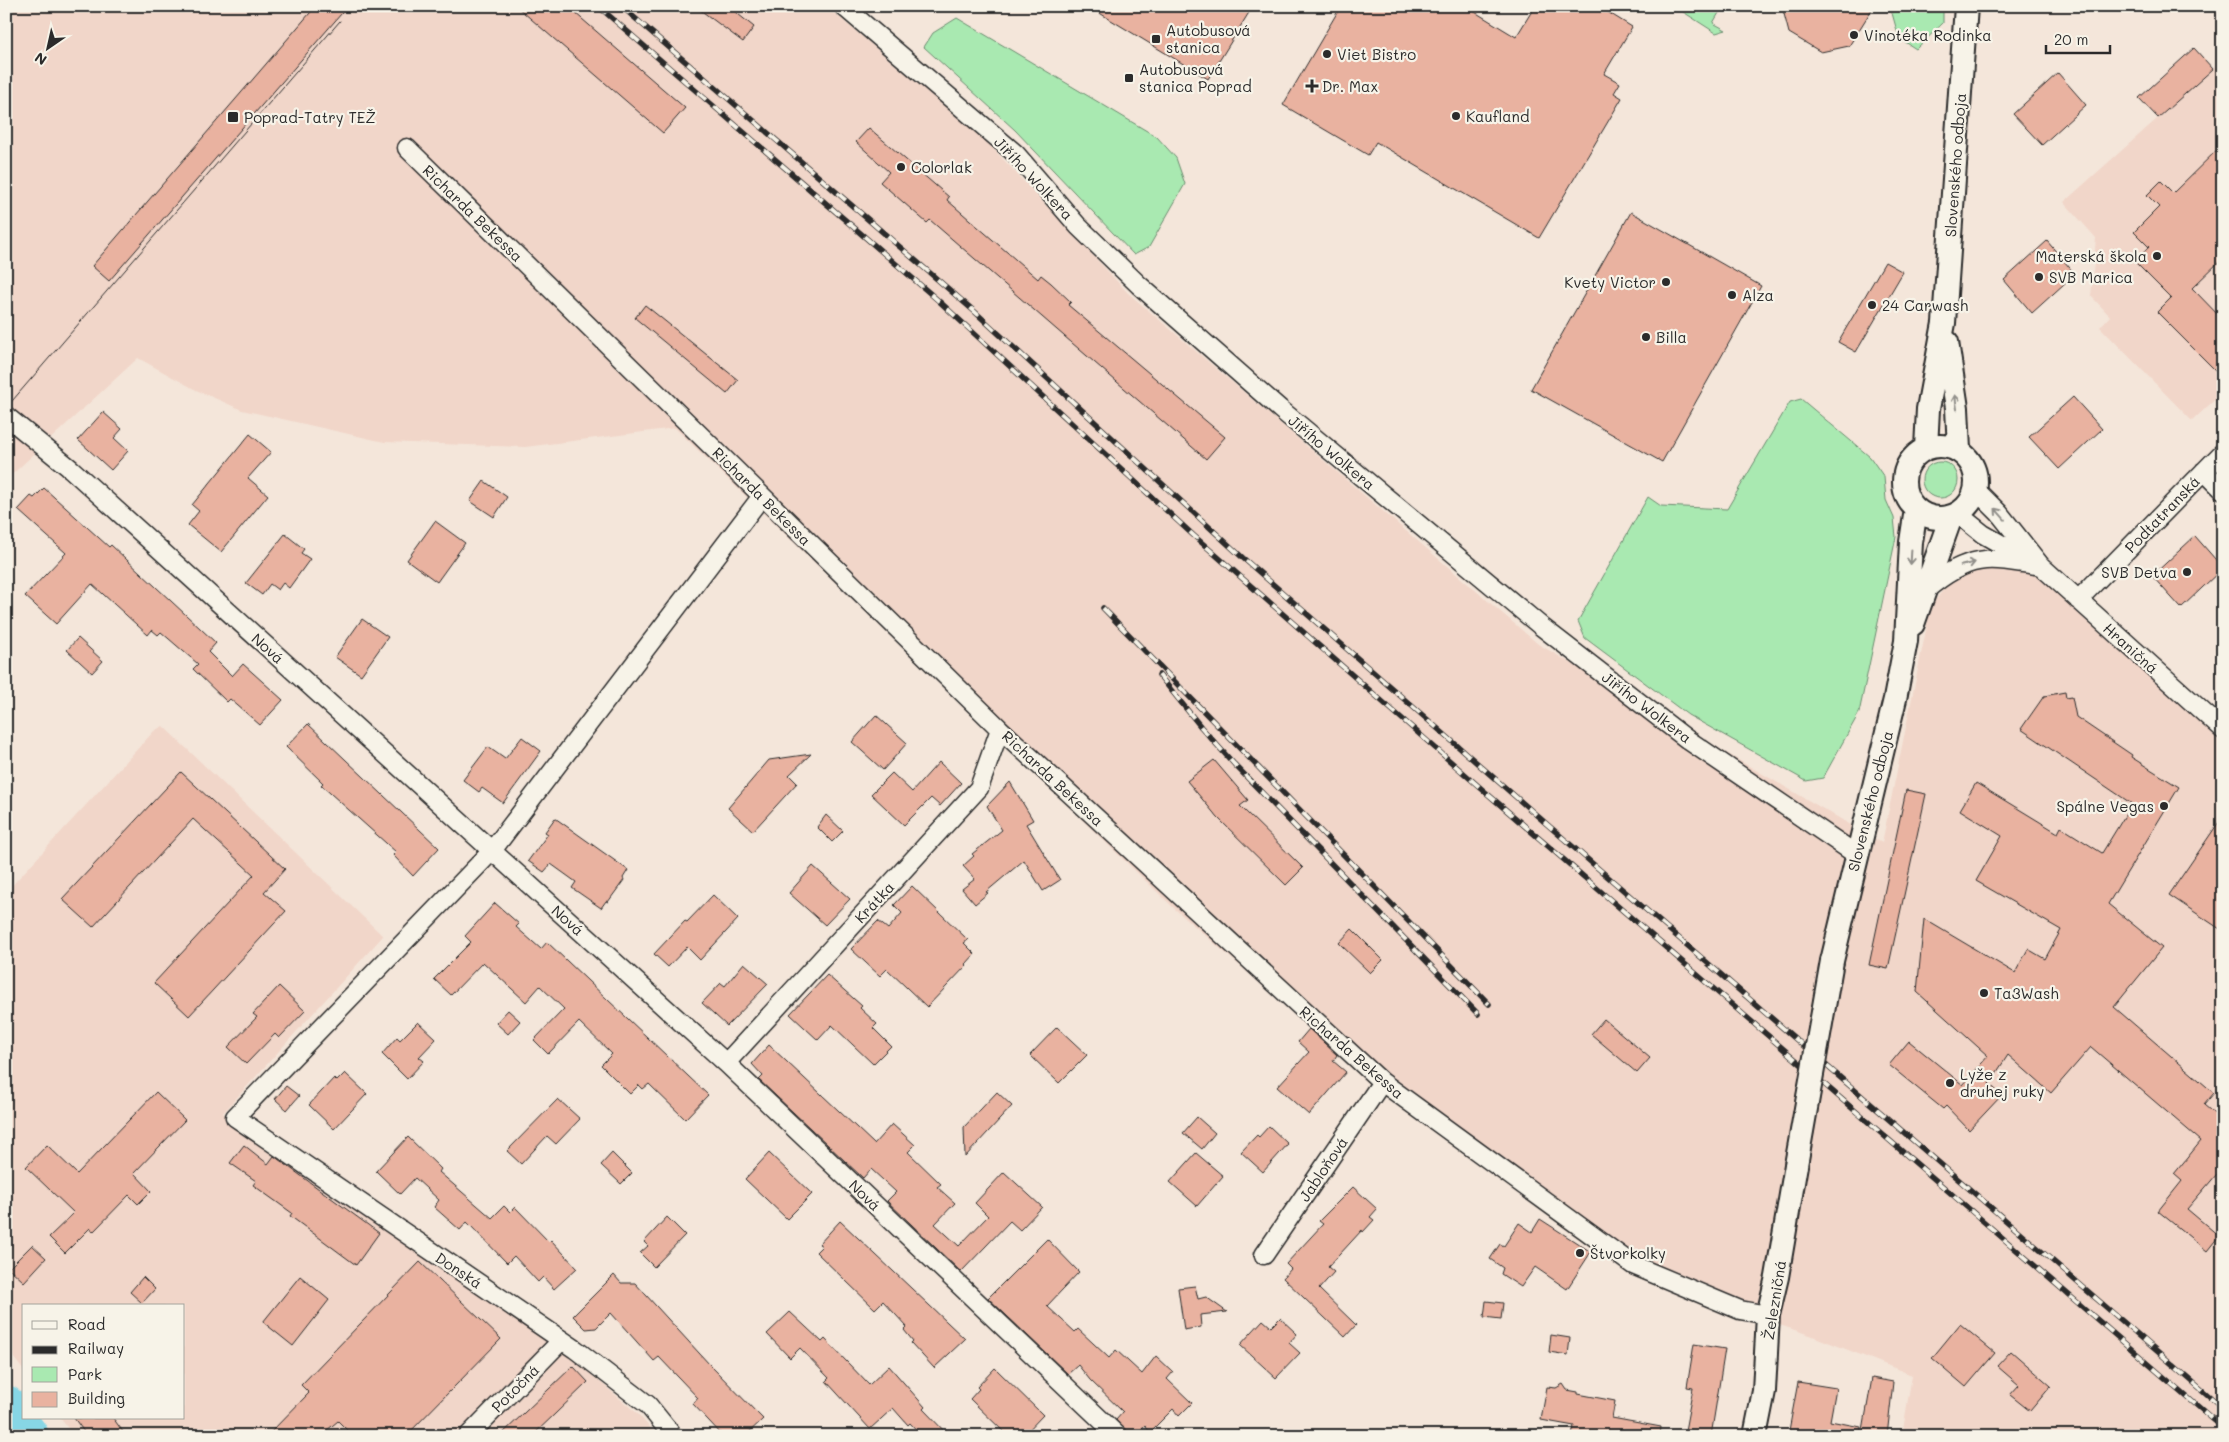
<svg xmlns="http://www.w3.org/2000/svg" width="2229" height="1442" font-family="Mali,sans-serif">
<style>
.built{fill:#f1d6c9}
.green{fill:#a9e9b1;stroke:#6a8a6e}
.lines{fill:none;stroke-linecap:round;stroke-linejoin:round}
.river{stroke:#87d6e5;stroke-width:38}
.building{fill:#e9b2a0;stroke:#2b2b2b}
.minor-casing{stroke:#2b2b2b;stroke-width:21}
.tertiary-casing{stroke:#2b2b2b;stroke-width:26}
.minor{stroke:#f7f3e8;stroke-width:18}
.tertiary{stroke:#f7f3e8;stroke-width:22}
.tram{stroke:#2b2b2b;stroke-width:1}
.rail-casing{stroke:#2b2b2b;stroke-width:5.5}
.rail{stroke:#f7f3e8;stroke-width:4;stroke-dasharray:11;stroke-linecap:butt}
.tertiary-bridge-casing{stroke:#2b2b2b;stroke-width:26;stroke-linecap:butt}
.tertiary-bridge{stroke:#f7f3e8;stroke-width:22}
.oneway{stroke:#918f8a}
.poi-dot{fill:#2b2b2b;stroke:#f7f3e8;stroke-width:2}
.labels{text-anchor:middle;dominant-baseline:central;stroke-width:4.5;stroke-linejoin:round;paint-order:stroke}
.poi-label{font-size:15px;fill:#2b2b2b;stroke:#f7f3e8;text-anchor:start}
.street-label{font-size:15px;fill:#2b2b2b;stroke:#f7f3e8}
</style>
<rect width="100%" height="100%" fill="#f4e6da"/>
<filter id="ink" filterUnits="userSpaceOnUse"><feTurbulence type="fractalNoise" baseFrequency=".02" numOctaves="2"/><feDisplacementMap in="SourceGraphic" scale="10" xChannelSelector="R" yChannelSelector="G"/><feConvolveMatrix kernelMatrix="1 2 1 2 8 2 1 2 1" color-interpolation-filters="sRGB"/></filter>
<g filter="url(#ink)">
<path class="built" d="M6 6H826L987 142 1128 293 1538 644 1882 843 1931 606 1952 578 1988 567 2064 575 2223 718V1436H1902L1912 1375 1810 1335 1651 1283 1401 1106 1176 910 675 428 525 447 384 442 242 410 196 390 138 358 6 480Z
M2223 60V392L2192 421 2100 327 2110 316 2091 296 2096 238 2064 202Z
M163 726 383 936 223 1113 574 1360 638 1414 657 1436H74L60 1418H184V1306H24V1371L6 1348V892L154 731Z"/>
<path class="green" d="M1674 6H1723L1713 23 1726 30 1716 33Z
M1890 6H1943V23L1916 49 1899 38Z
M957 18 1157 137 1176 158 1185 184 1149 247 1134 255 1015 130 924 47 933 33Z
M1801 399 1870 457 1884 477 1886 500 1894 518 1896 537 1859 713 1823 778 1806 781 1688 715 1585 638 1578 621 1648 497 1661 506 1727 509 1790 402Z
M1922 480a18 18 0 1 1 36 0a18 18 0 1 1-36 0Z"/>
<g class="lines">
<path class="river" d="M6 1404 30 1436"/>
</g>
<path class="building" d="M316 6H348L109 281 92 266Z
M516 6H567L685 108 663 133Z
M695 6H728L754 27 743 42Z
M1088 6H1253L1208 79Z
M1341 6H1465L1516 37 1535 6H1598L1632 27 1604 74 1620 83 1614 93 1622 98 1539 238 1376 142 1368 155 1283 105Z
M1782 6H1874L1849 46 1821 52 1789 33Z
M2194 48 2213 69 2158 118 2139 98Z
M2058 73 2086 105 2042 145 2013 114Z
M869 128 949 197 947 200 1038 279 1041 275 1051 283 1071 302 1068 305 1225 437 1206 459 930 220 927 223 880 182 889 172 856 142Z
M2223 144V258L2192 288 2223 320V378L2157 312 2171 298 2134 261 2149 247 2134 232 2159 207 2147 195 2161 181 2173 193Z
M1631 212 1761 286 1662 462 1531 389Z
M2047 241 2075 274 2032 313 2004 280Z
M1885 262 1903 272 1856 352 1838 342Z
M645 305 738 380 727 394 635 318Z
M2073 397 2102 429 2059 469 2029 437Z
M103 412 122 429 114 438 128 451 111 470 78 440Z
M250 434 271 452 248 478 268 495 221 552 188 525 199 511 192 505Z
M484 481 507 497 494 517 470 501Z
M44 488 109 547 111 545 216 643 208 652 232 676 243 664 283 700 260 725 230 699 227 702 193 669 198 664 161 632 158 635 152 630 148 635 92 584 56 624 25 596 66 553 18 510 31 496 34 498Z
M435 521 465 543 437 582 407 560Z
M285 534 304 549 301 553 310 559 289 588 283 583 278 590 270 584 262 595 246 583Z
M2195 536 2223 568 2181 608 2152 576Z
M362 619 388 637 361 675 335 657Z
M78 638 103 661 92 673 67 650Z
M2065 692 2066 698 2072 697 2076 717 2132 755 2131 757 2179 787 2108 904 2162 948 2114 1007 2214 1093 2204 1105 2223 1121V1167L2187 1209 2219 1236 2207 1251 2158 1211 2182 1181 2174 1174 2201 1141 2091 1047 2051 1093 2008 1055 1989 1084 2002 1095 1969 1130 1946 1106 1943 1109 1889 1065 1909 1041 1963 1085 1988 1056 1917 992 1924 919 2015 973 2028 949 2045 959 2061 930 1976 881 2002 836 1960 810 1976 783 2058 833 2061 827 2102 853 2132 804 2021 729 2044 696Z
M876 715 907 743 883 770 852 742Z
M308 724 439 848 413 876 393 855 396 852 321 785 323 783 286 747Z
M522 737 541 751 503 803 482 788 479 792 463 780 488 747 505 759Z
M811 754 789 775 797 783 753 831 728 808 769 760Z
M1214 760 1248 800 1240 806 1303 868 1286 885 1218 818 1187 781Z
M939 762 961 783 940 806 931 798 904 825 871 794 892 773 912 792Z
M181 772 285 869 264 892 286 911 189 1016 154 983 254 875 193 819 93 927 62 899Z
M1010 782 1033 820 1026 824 1060 880 1043 891 1024 860 986 892 988 893 975 904 962 889 975 879 963 866 974 856 972 854 1002 830 987 806Z
M1906 790 1926 794 1888 969 1869 965Z
M826 815 843 831 832 842 817 827Z
M2223 816V931L2169 895Z
M555 818 628 870 623 878 624 880 608 902 606 901 601 908 572 888 576 882 551 864 544 872 528 861 548 834 545 832Z
M813 866 850 899 825 925 789 893Z
M912 886 968 940 964 943 975 954 966 964 967 965 927 1007 887 969 880 976 851 949 878 921 888 929 902 913 894 905Z
M713 895 738 919 700 960 687 947 668 967 654 954 685 921 687 922Z
M495 903 519 924 516 927 541 949 547 942 708 1095 685 1119 649 1084 643 1089 639 1085 630 1094 601 1065 612 1054 579 1022 548 1054 534 1040 564 1009 540 986 526 1002 483 962 451 995 434 979 471 942 465 936Z
M1352 929 1383 960 1370 973 1339 943Z
M744 963 768 984 727 1026 702 1003 721 983 725 986Z
M827 975 862 1006 860 1008 877 1024 873 1028 891 1046 873 1064 832 1025 818 1040 790 1014Z
M279 986 305 1011 279 1038 275 1034 246 1064 228 1047 257 1017 253 1014Z
M508 1010 520 1021 508 1034 496 1023Z
M1604 1019 1650 1058 1637 1073 1591 1034Z
M418 1022 436 1039 419 1057 424 1061 407 1079 382 1054 397 1037 400 1040Z
M1057 1027 1087 1055 1059 1083 1030 1055Z
M1309 1029 1337 1055 1333 1061 1346 1072 1309 1115 1277 1087 1309 1052 1298 1042Z
M769 1045 874 1144 892 1124 915 1145 908 1152 941 1184 937 1187 955 1203 935 1224 959 1246 988 1216 975 1203 1004 1172 1042 1207 1020 1230 1010 1221 961 1272 887 1201 896 1192 871 1169 863 1178 759 1080 763 1076 752 1064Z
M345 1073 367 1094 334 1129 309 1105 334 1078 337 1081Z
M286 1086 299 1096 287 1110 275 1099Z
M156 1092 185 1120 134 1173 151 1191 138 1204 129 1195 93 1232 90 1228 65 1253 49 1237 74 1213 26 1167 47 1145 77 1174Z
M997 1092 1012 1106 965 1157 964 1127Z
M558 1099 580 1119 556 1144 547 1136 521 1164 507 1151Z
M1197 1117 1215 1133 1202 1149 1183 1133Z
M1269 1126 1288 1144 1263 1172 1241 1152 1257 1135 1259 1137Z
M408 1137 441 1169 439 1172 492 1218 504 1206 510 1212 515 1207 549 1242 551 1240 577 1268 554 1289 543 1277 538 1282 514 1256 507 1263 467 1222 460 1230 434 1207 439 1200 415 1178 400 1194 376 1171Z
M244 1145 268 1164 274 1156 379 1233 356 1265 290 1216 292 1213 253 1185 256 1181 230 1163Z
M612 1153 632 1173 621 1184 601 1165Z
M769 1153 812 1194 787 1219 745 1179Z
M1196 1153 1223 1176 1197 1206 1170 1182Z
M1353 1187 1377 1209 1370 1217 1374 1220 1363 1232 1362 1230 1328 1267 1334 1272 1319 1289 1356 1325 1345 1337 1283 1278 1291 1269 1286 1264 1323 1224 1319 1221Z
M667 1217 685 1235 654 1267 640 1253 648 1246 644 1242Z
M1540 1219 1591 1252 1567 1289 1535 1267 1521 1287 1501 1274 1503 1268 1490 1259 1500 1244 1504 1246 1519 1223 1532 1232Z
M840 1221 965 1339 934 1368 911 1343 913 1341 904 1330 907 1327 883 1301 875 1309 816 1252 822 1246 819 1244Z
M1047 1239 1079 1272 1047 1306 1075 1332 1078 1329 1109 1358 1116 1350 1142 1374 1156 1356 1173 1372 1167 1379 1192 1403 1179 1416 1173 1409 1150 1432 1145 1426 1136 1436H1130L1116 1420 1123 1412 1090 1380 1078 1365 1068 1374 988 1298Z
M32 1245 46 1258 24 1282 9 1268Z
M420 1262 501 1339 406 1436H353L338 1421 320 1436H267L309 1393 301 1385Z
M614 1275 621 1283H635L710 1365 763 1419 745 1436H723L693 1404 698 1398 659 1357 654 1361 611 1313 596 1328 586 1329 573 1316Z
M300 1276 329 1300 293 1346 263 1322Z
M143 1277 155 1289 142 1303 130 1292Z
M1195 1286 1198 1299 1206 1297 1227 1312 1200 1315 1201 1327 1184 1330 1178 1288Z
M1486 1301 1503 1303 1501 1319 1484 1317Z
M790 1312 822 1342 825 1339 869 1385 889 1366 925 1407 923 1409 949 1436H922L910 1423 908 1425 893 1408 870 1429 826 1381 829 1378 800 1348 790 1358 767 1334Z
M1280 1318 1297 1334 1289 1343 1300 1353 1276 1378 1240 1345 1263 1320 1271 1327Z
M1960 1324 1995 1353 1966 1387 1932 1358Z
M1551 1335 1570 1338 1568 1355 1549 1352Z
M1694 1344 1725 1349 1711 1436H1684L1693 1388 1687 1387Z
M2011 1351 2051 1386 2030 1411 2010 1395 2019 1385 1997 1366Z
M573 1366 588 1382 556 1413 532 1436H500Z
M995 1368 1043 1415 1023 1436H1008L970 1399 979 1389 977 1387Z
M1872 1378 1893 1382 1887 1436H1862Z
M1798 1382 1836 1388 1830 1421 1861 1427 1860 1436H1788Z
M1563 1384 1567 1390 1578 1392V1394L1615 1401 1612 1418 1661 1427 1660 1436H1572L1574 1426 1541 1420 1547 1387 1556 1388Z
M74 1418H113L126 1436H87Z"/>
<g class="lines">
<g class="minor-casing">
<path id="minor" d="M843 6 1016 154 1078 226 1139 285 1280 409 1542 627 1688 740 1857 855
M407 148 1000 729 1382 1082 1633 1265 1740 1310 1768 1315
M6 416 71 469 726 1063 1118 1436
M2204 471 2223 490
M1976 490 1999 513 2041 566 2223 730
M1958 514 1983 534 2027 559
M1927 589C1970 553 1988 557 2041 566
M2078 600 2223 452
M726 1063 979 788 1000 729
M1264 1255 1382 1082
M468 1436 562 1340
M673 1436 648 1405 575 1349 235 1117 491 852 762 496"/>
</g>
<g class="tertiary-casing">
<path id="tertiary" d="M1947 342 1957 408 1959 450
M1904 482a36 36 0 1 1 72 0a36 36 0 1 1-72 0Z
M1926 448 1928 409 1944 323 1966 6
M1913 624 1951 517
M1832 961 1895 699 1906 641 1911 542 1916 509
M1755 1436 1764 1391 1768 1315 1777 1277 1796 1165"/>
</g>
<use href="#minor" class="minor"/>
<use href="#tertiary" class="tertiary"/>
<path class="tram" d="M6 408 340 21"/>
<g class="rail-casing">
<path id="rail" d="M598 6 940 302 1193 535 1483 790 2223 1428
M621 6 974 311 1243 558 1549 826 2223 1408
M1103 608 1489 1004
M1159 675 1201 727 1234 764 1478 1014"/>
</g>
<use href="#rail" class="rail"/>
<g class="tertiary-bridge-casing">
<path id="tertiary-bridge" d="M1796 1165 1832 961"/>
</g>
<use href="#tertiary-bridge" class="tertiary-bridge"/>
</g>
<defs><path id="oneway-shaft" d="M-6 0H5M1.5-3L5.5 0L1.5 3" fill="none" stroke-width="1.6" stroke-linecap="round" stroke-linejoin="round" transform="scale(1.25)"/></defs>
<g class="oneway">
<use href="#oneway-shaft" transform="translate(1956 402) rotate(-98)"/>
<use href="#oneway-shaft" transform="translate(2000 514) rotate(-131)"/>
<use href="#oneway-shaft" transform="translate(1911 557) rotate(93)"/>
<use href="#oneway-shaft" transform="translate(1968 564) rotate(-14)"/>
</g>
</g>
<g class="poi-dot">
<circle cx="1854" cy="35" r="5"/>
<rect x="1151" y="34" width="10" height="10" rx="2.5"/>
<circle cx="1327" cy="54" r="5"/>
<rect x="1124" y="73" width="10" height="10" rx="2.5"/>
<path d="M1309.5 78.5h5v5h5v5h-5v5h-5v-5h-5v-5h5z"/>
<circle cx="1456" cy="116" r="5"/>
<rect x="227" y="111" width="12" height="12" rx="2.5"/>
<circle cx="901" cy="167" r="5"/>
<circle cx="2157" cy="256" r="5"/>
<circle cx="2039" cy="277" r="5"/>
<circle cx="1666" cy="282" r="5"/>
<circle cx="1732" cy="295" r="5"/>
<circle cx="1872" cy="305" r="5"/>
<circle cx="1646" cy="337" r="5"/>
<circle cx="2187" cy="572" r="5"/>
<circle cx="2164" cy="806" r="5"/>
<circle cx="1984" cy="993" r="5"/>
<circle cx="1950" cy="1083" r="5"/>
<circle cx="1580" cy="1253" r="5"/>
</g>
<g class="labels">
<g class="poi-label">
<text x="1166" y="30">Autobusová<tspan x="1166" dy="17">stanica</tspan></text>
<text x="1864" y="35">Vinotéka Rodinka</text>
<text x="1337" y="54">Viet Bistro</text>
<text x="1139" y="69">Autobusová<tspan x="1139" dy="17">stanica Poprad</tspan></text>
<text x="1322" y="86">Dr. Max</text>
<text x="1466" y="116">Kaufland</text>
<text x="244" y="117">Poprad-Tatry TEŽ</text>
<text x="911" y="167">Colorlak</text>
<text x="2147" y="256" text-anchor="end">Materská škola</text>
<text x="2049" y="277">SVB Marica</text>
<text x="1656" y="282" text-anchor="end">Kvety Victor</text>
<text x="1742" y="295">Alza</text>
<text x="1882" y="305">24 Carwash</text>
<text x="1656" y="337">Billa</text>
<text x="2177" y="572" text-anchor="end">SVB Detva</text>
<text x="2154" y="806" text-anchor="end">Spálne Vegas</text>
<text x="1994" y="993">Ta3Wash</text>
<text x="1960" y="1074">Lyže z<tspan x="1960" dy="17">druhej ruky</tspan></text>
<text x="1590" y="1253">Štvorkolky</text>
</g>
<g class="street-label">
<text transform="translate(1955 165) rotate(-86)">Slovenského odboja</text>
<text transform="translate(1034 178) rotate(47)">Jiřího Wolkera</text>
<text transform="translate(473 213) rotate(44)">Richarda Bekessa</text>
<text transform="translate(1332 452) rotate(40)">Jiřího Wolkera</text>
<text transform="translate(762 496) rotate(45)">Richarda Bekessa</text>
<text transform="translate(2162 514) rotate(-46)">Podtatranská</text>
<text transform="translate(268 648) rotate(42)">Nová</text>
<text transform="translate(2131 648) rotate(42)">Hraničná</text>
<text transform="translate(1647 707) rotate(37)">Jiřího Wolkera</text>
<text transform="translate(1053 778) rotate(43)">Richarda Bekessa</text>
<text transform="translate(1870 801) rotate(-76)">Slovenského odboja</text>
<text transform="translate(874 902) rotate(-47)">Krátka</text>
<text transform="translate(568 920) rotate(42)">Nová</text>
<text transform="translate(1352 1052) rotate(41)">Richarda Bekessa</text>
<text transform="translate(1323 1169) rotate(-56)">Jabloňová</text>
<text transform="translate(865 1195) rotate(44)">Nová</text>
<text transform="translate(459 1270) rotate(34)">Donská</text>
<text transform="translate(1774 1300) rotate(-81)">Železničná</text>
<text transform="translate(515 1388) rotate(-45)">Potočná</text>
</g>
</g>
<rect width="2229" height="1442" fill="none" stroke="#f7f3e8" stroke-width="25"/>
<rect x="12" y="12" width="2204" height="1417" fill="none" stroke="#2b2b2b" stroke-width="2" filter="url(#ink)"/>
<rect x="22" y="1304" width="162" height="115" fill="#f7f3e8" stroke="#a5a39c"/>
<rect x="32" y="1321" width="25" height="8" fill="#f7f3e8" stroke="#a5a39c"/>
<text x="68" y="1330" font-size="15" fill="#2b2b2b">Road</text>
<rect x="32" y="1346" width="25" height="8" fill="#2b2b2b" stroke="#a5a39c"/>
<text x="68" y="1354" font-size="15" fill="#2b2b2b">Railway</text>
<rect x="32" y="1367" width="25" height="15" fill="#a9e9b1" stroke="#a5a39c"/>
<text x="68" y="1380" font-size="15" fill="#2b2b2b">Park</text>
<rect x="32" y="1392" width="25" height="15" fill="#e9b2a0" stroke="#a5a39c"/>
<text x="68" y="1404" font-size="15" fill="#2b2b2b">Building</text>
<g transform="translate(48 48) rotate(214)" stroke="#f7f3e8" stroke-width="4" paint-order="stroke">
<path d="M0-4L9 19L0 12L-9 19Z" fill="#2b2b2b"/>
<text y="-8" font-size="14" font-weight="bold" text-anchor="middle" fill="#2b2b2b">N</text>
</g>
<path d="M2046 45v8h64v-8" fill="none" stroke="#2b2b2b" stroke-width="2.5"/>
<text x="2054" y="45" font-size="15" fill="#2b2b2b" stroke="#f7f3e8" stroke-width="4" paint-order="stroke">20 m</text>
</svg>
